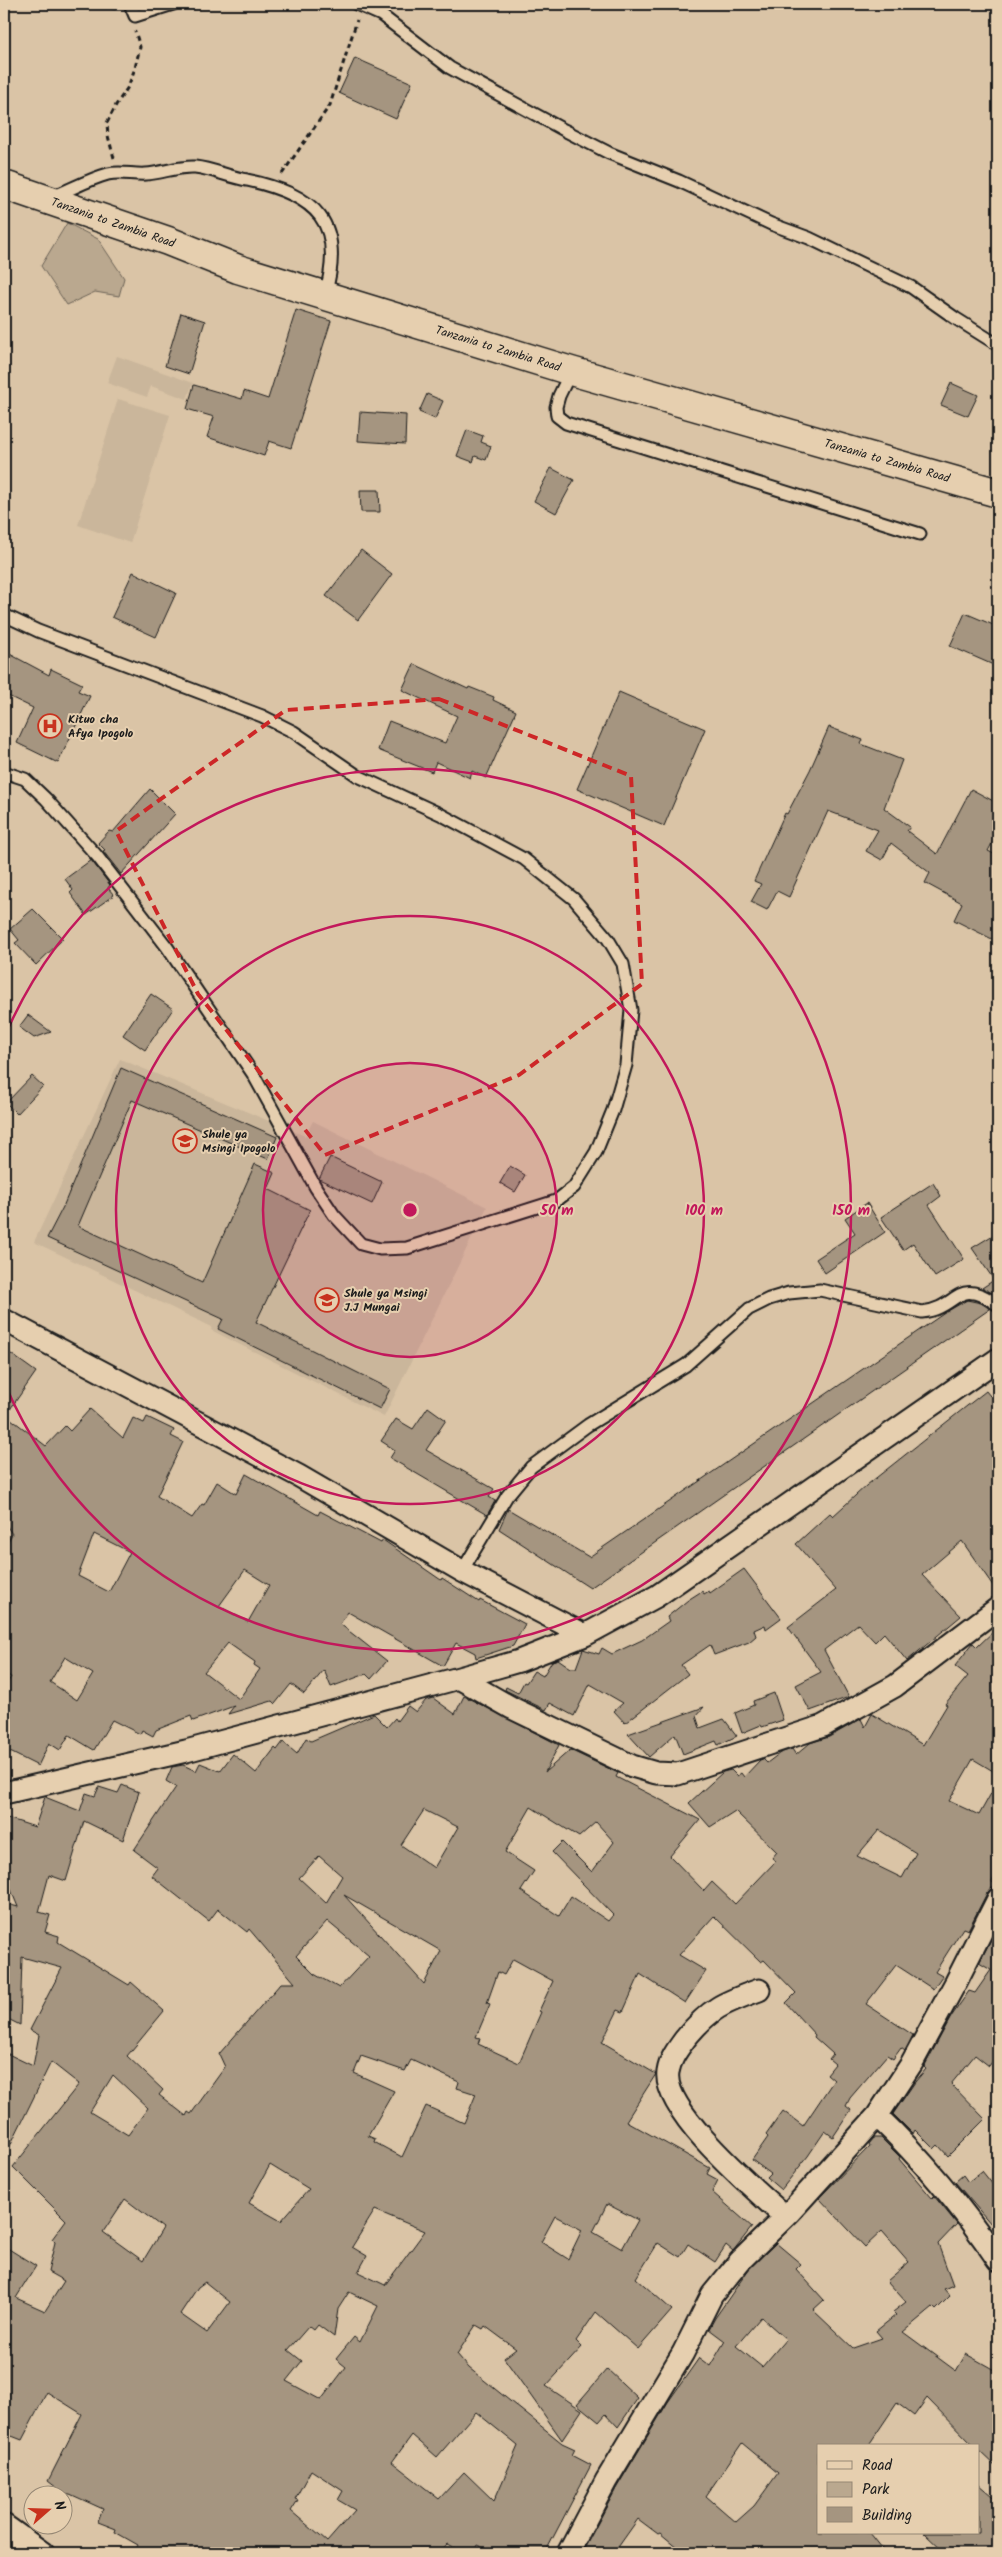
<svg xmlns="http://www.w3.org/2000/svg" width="1002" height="2557" font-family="Kalam,sans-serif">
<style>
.built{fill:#cab69b}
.green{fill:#baa88f;stroke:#6b6256}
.building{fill:#a59580;stroke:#1c1c1c;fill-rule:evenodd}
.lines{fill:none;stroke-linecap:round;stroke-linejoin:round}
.lane-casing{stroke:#1c1c1c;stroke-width:15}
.street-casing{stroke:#1c1c1c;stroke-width:25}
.highway-casing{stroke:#1c1c1c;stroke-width:31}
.path{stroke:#1c1c1c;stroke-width:3;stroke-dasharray:5 4;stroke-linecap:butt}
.lane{stroke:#e6cfaf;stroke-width:11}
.street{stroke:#e6cfaf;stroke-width:21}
.highway{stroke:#e6cfaf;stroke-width:28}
.marked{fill:none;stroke:#cd2727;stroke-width:4;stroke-dasharray:10 6;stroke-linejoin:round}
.ring{fill:none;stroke:#c2185b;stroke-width:2.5}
.labels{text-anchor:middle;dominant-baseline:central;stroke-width:4;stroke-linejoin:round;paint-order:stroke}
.street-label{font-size:12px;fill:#1c1c1c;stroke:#e6cfaf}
.poi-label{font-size:12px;font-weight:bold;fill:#1c1c1c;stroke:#e6cfaf;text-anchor:start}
.centre{fill:#c2185b;stroke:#e6cfaf;stroke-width:2.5}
.ring-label{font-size:15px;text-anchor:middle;font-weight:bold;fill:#c2185b;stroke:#e6cfaf;stroke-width:4;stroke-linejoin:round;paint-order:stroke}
</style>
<rect width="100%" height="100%" fill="#dac4a6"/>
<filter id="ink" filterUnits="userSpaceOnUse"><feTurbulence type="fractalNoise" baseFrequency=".02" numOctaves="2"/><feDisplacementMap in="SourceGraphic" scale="10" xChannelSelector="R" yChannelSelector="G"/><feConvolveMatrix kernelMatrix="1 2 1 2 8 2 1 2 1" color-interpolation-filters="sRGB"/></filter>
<g filter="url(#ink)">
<path class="built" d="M117 356 193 383 187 399 151 386 147 397 107 383Z
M118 399 170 415 130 543 78 525Z
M120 1059 305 1136 313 1121 487 1207 384 1417 211 1330 212 1327 34 1242Z"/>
<path class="green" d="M67 223 98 239 124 278 119 296 95 292 67 305 41 266Z"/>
<path class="building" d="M355 58 412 83 396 119 339 93Z
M296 310 331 321 291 448 269 441 264 456 207 437 214 417 187 409 194 385 242 399 244 391 268 399Z
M181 313 205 321 189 374 165 366Z
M951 383 978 395 968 416 941 405Z
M427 394 443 401 435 419 419 412Z
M360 412 406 415 405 444 358 441Z
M467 430 483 436 481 442 491 446 486 460 475 456 473 462 457 456Z
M551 468 574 480 556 513 534 501Z
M360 490H379L380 512H361Z
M361 550 392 574 358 620 326 596Z
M133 572 176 593 156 637 112 617Z
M965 613 998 627V667L950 646Z
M4 651 49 675 51 669 82 684 78 691 90 696 58 763 17 743 33 708 4 694Z
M414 664 468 689 469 687 494 697 493 700 516 711 486 778 472 771 470 778 436 762 432 772 378 750 389 721 445 743 457 716 402 690Z
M619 692 705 729 664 826 577 789Z
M829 727 863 740 861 744 902 760 884 808 910 827 907 831 937 854 971 789 997 803 993 810 998 812V832L988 851 998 856V942L954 920 962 903 925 883 930 873 891 843 882 860 866 851 878 830 828 811 789 897 777 891 767 910 751 902 761 884 754 881 785 813 787 814 810 770Z
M150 789 175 814 121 874 103 851 105 850 98 843 109 831 113 832Z
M91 860 110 885 108 888 114 895 86 915 70 893 73 890 65 879Z
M33 909 63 939 36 965 15 943 19 940 10 929Z
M151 994 173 1009 145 1050 123 1035Z
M28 1015 51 1032 34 1038 19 1027Z
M121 1068 277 1137 268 1159 132 1100 78 1226 202 1283 255 1164 275 1173 268 1189 310 1210 256 1322 390 1389 380 1409 218 1329 223 1319 47 1238 63 1207Z
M32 1076 43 1086 17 1114 6 1103Z
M330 1157 382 1182 372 1204 319 1179Z
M510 1166 525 1175 515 1192 500 1183Z
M933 1183 941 1196 929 1205 964 1259 935 1277 913 1243 903 1250 881 1217Z
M867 1203 885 1232 825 1273 816 1259 855 1233 845 1218Z
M998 1232V1296L982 1288 994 1280 972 1248Z
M967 1300 981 1303 990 1309 590 1588 499 1529 508 1509 589 1557 946 1312Z
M4 1349 36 1372 6 1415 46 1446 65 1426 70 1431 90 1409 123 1438 133 1418 144 1423 147 1417 174 1430 171 1436 183 1442 157 1496 192 1518 202 1504 204 1505 217 1482 236 1494 246 1474 318 1515 320 1511 381 1543 383 1540 441 1580 442 1578 479 1602 480 1600 525 1624 513 1646 476 1658 475 1653 456 1643 443 1666 348 1612 340 1624 387 1661 371 1679 366 1674 331 1687 324 1670 304 1694 291 1684 275 1704 272 1701 228 1714 234 1706 193 1721 191 1716 156 1730 153 1736 142 1730 140 1734 112 1720 94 1750 69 1735 60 1750 49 1743 38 1766 4 1749V1688L11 1677 4 1673V1549L12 1534 4 1522ZM94 1534 130 1552 109 1592 78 1576ZM245 1570 269 1585 248 1622 219 1606ZM228 1643 255 1662 254 1665 260 1669 239 1699 204 1672ZM65 1657 93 1674 77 1700 50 1682Z
M998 1390V1593L962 1541 922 1575 961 1616 907 1661 884 1633 875 1642 858 1624 824 1650 849 1697 810 1711 796 1685 821 1672 788 1627 836 1590 796 1544 830 1513 833 1516 867 1485 972 1402 986 1391 990 1396Z
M428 1407 446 1420 426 1450 494 1489 489 1497 495 1501 487 1515 390 1458 395 1450 381 1441 396 1419 413 1429Z
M744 1569 781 1618 766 1629 765 1625 754 1630 756 1636 749 1642 714 1655 710 1645 681 1665 688 1674 625 1723 614 1711 623 1703 590 1684 574 1716 550 1703 546 1710 505 1690 506 1687 518 1693 524 1682 526 1683 534 1671 543 1676 552 1661 558 1659 571 1668H576L583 1649 599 1654 602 1648 612 1654 642 1640 669 1621 667 1617 688 1600 702 1591 704 1594 709 1591 710 1593Z
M998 1627V1774L973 1759 949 1801 979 1815 998 1781V1869L992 1882 998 1887 992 1888 987 1893 968 1930 963 1928 935 1972 942 1976 933 1989 896 1965 866 2004 913 2035 905 2051 901 2048 893 2059 887 2055 850 2098 846 2106 851 2110 833 2137 825 2131 808 2156 781 2190 767 2178 771 2174 752 2160 768 2137 766 2135 783 2111 803 2126 834 2080 827 2074 835 2064 829 2059 833 2054 814 2037 815 2035 786 2003 796 1993 764 1960 761 1962 714 1916 679 1955 706 1971 685 2003 640 1974 623 2012 618 2010 602 2042 656 2074 626 2121 710 2168 707 2174 718 2180 712 2192 752 2227 733 2251 726 2245 715 2262 688 2244 680 2257 658 2243 636 2278 672 2310 638 2349 596 2312 576 2341 582 2347 546 2386 582 2410 562 2440 504 2358 516 2349 485 2326 483 2329 476 2325 457 2354 469 2368 562 2443 575 2449 572 2455 591 2465 545 2553H494L477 2545 473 2553H464L447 2544 439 2553H398L394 2549 385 2553H134L138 2545 115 2532 116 2529 98 2522 103 2509 70 2494H54L57 2488 48 2481 82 2414 47 2392 22 2440 4 2433V2246L36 2266 16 2298 45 2311 64 2281 48 2272 55 2242 52 2239 66 2220 13 2167 79 2084 51 2062 4 2158V2052L33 2066 39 2035 30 2030 62 1968 22 1957 20 2025 4 2017V1903L18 1907 4 1873V1817L35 1827 45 1797 80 1811 86 1793 95 1796 99 1787 118 1793 122 1785 139 1792 123 1840 84 1821 66 1881 49 1875 39 1912 50 1915 45 1932 59 1936 58 1942 129 1985 131 1982 164 2011 127 2056 163 2090 159 2095 186 2116 188 2112 191 2114 225 2067 219 2054 281 1983H295L249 1929 247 1932 218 1909 209 1921 152 1876 158 1868 134 1850 176 1787 166 1781 172 1767 183 1765 196 1771 200 1763 220 1771 233 1754 256 1773 275 1748 277 1750 283 1742 297 1754 306 1738 311 1741 374 1714 387 1727 395 1718 397 1721 408 1706 416 1712 426 1700 433 1698 455 1714 464 1696 559 1745 545 1772 570 1750 618 1773 616 1777 700 1820 670 1856 704 1891 712 1882 735 1904 776 1861 772 1858 777 1852 735 1811 710 1827 689 1803 723 1772 731 1770 737 1776 741 1773 744 1777 760 1760 763 1759 767 1763 780 1753 792 1749 796 1755 810 1743 829 1737 861 1719 865 1727 872 1714 923 1745 947 1705 945 1704 968 1676 955 1666 973 1643 977 1647ZM531 1807 579 1837 596 1822 614 1842 592 1872 562 1842 552 1852 613 1915 608 1921 571 1896 559 1916 521 1891 534 1871 505 1852ZM424 1810 458 1827 434 1868 401 1845ZM879 1830 916 1853 902 1878 857 1856ZM319 1856 342 1876 326 1903 299 1878ZM344 1895 441 1951 424 1984ZM327 1921 369 1956 339 1988 314 1974 296 1956ZM513 1959 553 1981 539 2011 541 2012 519 2063 478 2044 480 2038 476 2037 490 2004 487 2003 498 1972 504 1975ZM361 2056 405 2071 411 2060 459 2082 457 2088 476 2094 464 2123 426 2106 402 2157 374 2142 375 2139 368 2136 394 2091 354 2073ZM113 2075 148 2108 128 2135 90 2112ZM270 2165 309 2189 281 2221 249 2203ZM125 2199 163 2228 143 2261 103 2232ZM607 2204 638 2220 622 2249 593 2232ZM375 2210 425 2231 385 2285 358 2272 367 2256 352 2247ZM555 2216 582 2230 568 2259 541 2242ZM205 2282 230 2302 207 2333 180 2314 198 2287ZM349 2292 378 2306 360 2342 354 2337 336 2359 346 2367 321 2400 286 2381 302 2361 288 2350 309 2326 314 2330 318 2325 334 2337 338 2309ZM476 2412 518 2446 494 2501 464 2472 439 2499 392 2462 412 2435 437 2457ZM311 2470 343 2491 338 2500 355 2510 327 2542 291 2511 298 2500 295 2499Z
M774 1693 783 1720 762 1727 761 1725 742 1733 735 1713 754 1705 753 1701Z
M704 1707 696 1716 700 1728 724 1719 737 1736 718 1745 716 1741 683 1754 675 1734 649 1757 628 1734Z
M998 1926V2054L989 2066 975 2055 951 2084 985 2119 948 2156 938 2145 934 2149 915 2130 913 2134 893 2114 915 2082 926 2069 924 2067 951 2017 969 1991 975 1993 991 1970 979 1963Z
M874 2138H881L900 2157 899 2159 932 2198 934 2196 957 2224 938 2244 953 2285 944 2289 950 2296 936 2310 933 2307 903 2332 956 2371 966 2354 998 2372V2469L978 2450V2446H974L927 2398 914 2416 897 2403 868 2446H818V2533H870L886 2553H684L660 2533 658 2534 638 2519 614 2553H582L617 2487 668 2402 699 2358 710 2366 725 2341 709 2329 715 2318 749 2269 776 2243 801 2264 796 2269 824 2300 813 2310 853 2348 882 2338 876 2331 896 2315 893 2312 906 2302 887 2281 909 2262 882 2231 865 2247 819 2198 870 2146 869 2144ZM761 2317 786 2339 762 2367 736 2346ZM742 2443 778 2473 754 2506 736 2522 706 2496Z
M982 2171 998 2191V2232L955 2182 963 2175 968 2182Z
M607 2369 638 2398 618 2427 606 2414 599 2422 577 2404Z
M978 2484 998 2501V2553H945L924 2533H978Z"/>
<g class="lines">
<g class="lane-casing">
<path id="lane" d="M130 4 135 16 173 4
M356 4 381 15 450 68 564 130 609 153 679 181 771 224 809 238 869 267 911 287 955 318 998 345
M52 197C70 190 89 179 108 174 120 171 134 175 146 174 162 173 179 166 195 167 213 169 229 177 247 180 316 195 346 222 325 295
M571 371 559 396 556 407 557 416 566 423 920 534
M4 615 38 631 262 716 294 732 358 776 440 814 524 859 574 899 608 939 623 964 631 1010 626 1065 613 1110 596 1152 574 1187 556 1201 407 1248 380 1249 361 1244 334 1215 316 1188 253 1074 167 947 97 856 46 799 25 779 4 772
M462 1571 507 1496 531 1467 588 1425 686 1365 749 1309 769 1299 789 1293 820 1290 922 1312C960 1308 955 1275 998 1305"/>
</g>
<g class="street-casing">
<path id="street" d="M4 1320 299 1476 462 1571 585 1635
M459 1678 512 1708 632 1766 656 1773 678 1774 823 1726 895 1686 998 1608
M4 1793 186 1751 459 1678 519 1661 585 1635 657 1596 998 1359
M759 1990C723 2003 710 2008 685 2039 677 2050 670 2059 668 2072 662 2112 757 2191 785 2217
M877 2116C923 2160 962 2207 998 2260
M4 2525 43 2553
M13 2553 23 2538
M568 2553 606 2481 683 2353 712 2295 740 2261 790 2212 877 2116 912 2063 956 1982 998 1899"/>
</g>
<g class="highway-casing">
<path id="highway" d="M4 185 168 241 238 269 571 371 998 493"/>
</g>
<path class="path" d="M104 4 115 9
M114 158 108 136 107 123 116 105 128 87 135 68 140 47 135 31
M282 174 330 105 357 20"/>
<use href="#lane" class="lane"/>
<use href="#street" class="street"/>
<use href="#highway" class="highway"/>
</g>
</g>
<path class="marked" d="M439 699 631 776 642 984 519 1075 325 1155 198 994 116 831 286 710Z"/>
<circle cx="410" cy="1210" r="147" fill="#c2185b" fill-opacity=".12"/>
<g class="ring">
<circle cx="410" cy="1210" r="147"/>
<circle cx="410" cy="1210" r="294"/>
<path d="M4 1038A441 441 0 1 1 4 1382"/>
</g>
<defs>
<g id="hospital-ring" transform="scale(1.25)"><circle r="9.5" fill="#e6cfaf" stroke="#c8321e" stroke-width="1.5"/><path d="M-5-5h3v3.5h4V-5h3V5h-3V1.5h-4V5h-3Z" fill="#c8321e"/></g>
<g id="school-ring" transform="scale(1.25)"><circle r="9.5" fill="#e6cfaf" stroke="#c8321e" stroke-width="1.5"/><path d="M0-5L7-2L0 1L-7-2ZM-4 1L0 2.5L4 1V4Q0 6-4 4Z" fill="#c8321e"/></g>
</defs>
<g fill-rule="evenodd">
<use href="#hospital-ring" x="50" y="726"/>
<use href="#school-ring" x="185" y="1141"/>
<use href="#school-ring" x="327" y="1300"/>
</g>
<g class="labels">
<g class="street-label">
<text transform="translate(113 223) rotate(19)">Tanzania to Zambia Road</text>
<text transform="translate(498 349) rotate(17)">Tanzania to Zambia Road</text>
<text transform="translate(887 461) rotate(16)">Tanzania to Zambia Road</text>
</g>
<g class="poi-label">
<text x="68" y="719">Kituo cha<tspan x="68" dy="14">Afya Ipogolo</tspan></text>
<text x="202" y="1134">Shule ya<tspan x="202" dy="14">Msingi Ipogolo</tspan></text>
<text x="344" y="1293">Shule ya Msingi<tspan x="344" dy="14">J.J Mungai</tspan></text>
</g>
</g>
<circle cx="410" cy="1210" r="8" class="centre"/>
<g class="ring-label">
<text x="557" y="1215">50 m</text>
<text x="704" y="1215">100 m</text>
<text x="851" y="1215">150 m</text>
</g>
<rect width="1002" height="2557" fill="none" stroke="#e6cfaf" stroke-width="20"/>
<rect x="10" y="10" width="982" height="2537" fill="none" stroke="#1c1c1c" stroke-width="2" filter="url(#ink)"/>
<rect x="817" y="2444" width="162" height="90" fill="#e6cfaf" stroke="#958774"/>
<rect x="827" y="2461" width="25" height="8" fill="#e6cfaf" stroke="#958774"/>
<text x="862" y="2470" font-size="15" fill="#1c1c1c">Road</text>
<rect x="827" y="2482" width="25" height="15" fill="#baa88f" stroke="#958774"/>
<text x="862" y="2494" font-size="15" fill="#1c1c1c">Park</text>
<rect x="827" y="2507" width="25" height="15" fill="#a59580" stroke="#958774"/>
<text x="862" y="2520" font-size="15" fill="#1c1c1c">Building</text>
<g transform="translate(48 2510) rotate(70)"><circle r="24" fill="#e6cfaf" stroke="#958774"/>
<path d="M0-4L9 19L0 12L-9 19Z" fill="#c8321e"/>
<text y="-8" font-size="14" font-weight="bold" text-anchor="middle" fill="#1c1c1c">N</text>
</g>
</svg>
